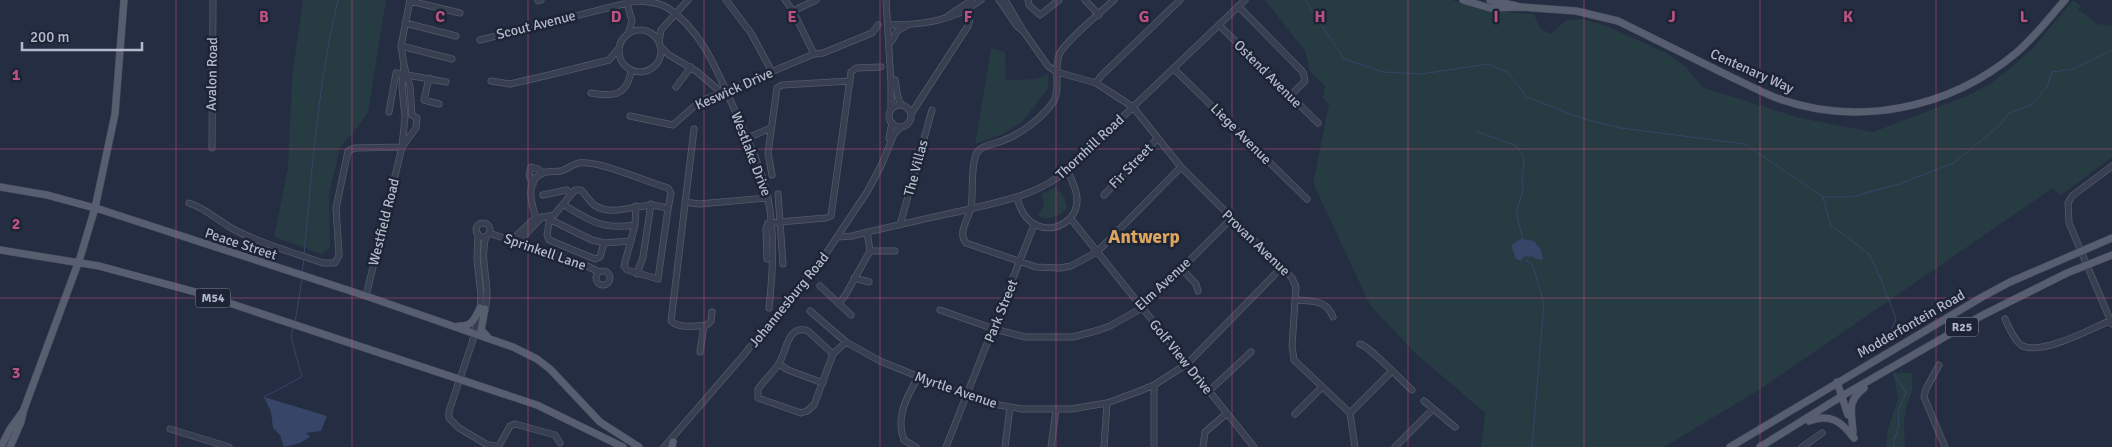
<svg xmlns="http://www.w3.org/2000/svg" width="2112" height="447" font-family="Signika,sans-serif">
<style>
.green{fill:#263b42}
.water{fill:#374569}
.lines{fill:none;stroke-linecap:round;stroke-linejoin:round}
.stream{stroke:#374569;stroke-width:1}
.minor-casing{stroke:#535a6b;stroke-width:7}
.major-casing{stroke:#41485a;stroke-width:8}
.minor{stroke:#383f50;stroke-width:5.5}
.major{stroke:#565e70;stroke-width:7}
.grid{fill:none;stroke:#bd5182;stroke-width:1;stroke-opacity:0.55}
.labels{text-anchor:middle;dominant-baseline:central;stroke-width:5;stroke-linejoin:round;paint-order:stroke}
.shield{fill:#1d2436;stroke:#878d9e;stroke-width:1}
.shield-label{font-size:12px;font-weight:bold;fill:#b4bacb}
.street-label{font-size:14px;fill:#b4bacb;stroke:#1d2436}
.district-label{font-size:19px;font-weight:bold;fill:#dba45f;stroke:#1d2436}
.grid-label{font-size:16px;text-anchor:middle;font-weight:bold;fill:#bd5182;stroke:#1d2436;stroke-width:5;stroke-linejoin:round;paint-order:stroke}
</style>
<rect width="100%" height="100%" fill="#242d41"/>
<path class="green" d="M303 0H386L368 113 351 135 340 147 329 195 330 248 322 254 274 237 288 168 292 77Z
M1265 0H1452C1479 9 1506 13 1534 14L1540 28 1551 34 1566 20 1582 19 1607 26 1668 54 1686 67 1702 87 1800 118 1873 132 1967 96 1991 83 2015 64 2035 46 2073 0 2081 6 2078 9 2098 24 2112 26V157L2060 196 2053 188 1759 390 1664 447H1481L1485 413 1412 350 1370 305 1313 183 1329 104 1323 98 1325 86 1310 71 1305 51Z
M991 48 1005 52 1006 80 1037 79 1048 73V89L1022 122 1003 134 975 144Z
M1056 187 1065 198 1067 208C1060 216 1053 219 1042 218L1038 215 1044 205 1041 194Z
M1893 373H1912V391L1906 408 1904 422 1905 447H1886L1888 429 1898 398Z"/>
<path class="water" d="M1521 239 1534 241 1541 250 1543 258 1541 260 1529 256 1523 257 1521 261 1516 259 1511 245Z
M264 397 327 416 321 431 306 433 310 437 300 443 284 447 280 435 273 428 271 412Z"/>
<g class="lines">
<path class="stream" d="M1305 0 1344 59 1383 72 1421 74 1488 64 1507 72 1527 97 1581 118 1621 128 1745 144 1823 197H1851L1899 184 1954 163 1999 126 2009 113 2031 105 2047 87 2052 72 2073 69 2112 50
M1478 132 1515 145 1523 155 1524 163 1522 177 1523 190 1516 213 1523 240
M1823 198 1831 225 1869 254 1881 280 1896 319 1891 331
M304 255C312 170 318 83 338 0
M1530 255 1526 261 1531 263 1534 270 1544 303 1532 447
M302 272 304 259
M295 322 302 279
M264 397 302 377 291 337 293 328
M1894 447V440L1899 426 1898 411 1906 393 1894 374"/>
<g class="minor-casing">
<path id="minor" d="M410 0 401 46 404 65 410 87 412 115
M626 0 632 21 628 34
M726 0 751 33 772 72
M785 0 793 11 814 54
M886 0 891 83V109
M999 0 1017 26 1024 32
M1005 0 1024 32 1048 66 1057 72 1096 83 1133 107 1181 167 1292 278 1296 287 1292 346 1294 360 1350 413 1355 447
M1028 0 1029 5 1040 15 1059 0
M1085 0 1099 15
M1114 0C1102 11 1066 41 1060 53 1052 69 1063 91 1051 105 1039 120 1021 134 1002 141 994 144 981 145 976 154 970 170 974 191 971 207 969 219 957 232 966 243L1036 267 1060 268 1071 266 1097 252 1181 167
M410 1 460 13
M538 1 541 0
M1238 6 1303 72 1305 81 1290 96
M793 11 816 0
M948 16 972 0
M405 23 456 36
M888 25C923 25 953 21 981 0
M1219 25 1318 123
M619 51a21 21 0 1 1 42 0a21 21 0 1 1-42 0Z
M480 40 635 1C646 1 658 2 668 8 704 32 719 76 736 113 748 140 762 169 768 198 775 236 773 271 769 308
M892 41 897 31 906 26
M659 43 661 30 688 0
M401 46 452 59
M660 46 669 55 696 71 722 93
M404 65 402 87 405 117 402 147 416 128 417 118 412 115
M1174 69 1307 199
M429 78 424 100 439 104
M895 80 898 97 901 105
M491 81 510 84 549 75 609 60 619 48
M1096 83 1101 76 1180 0
M676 87 691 67
M591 93C613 97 627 96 631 71
M889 116a11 11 0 1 1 22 0a11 11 0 1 1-22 0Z
M389 112 396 73 446 82
M911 114 968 26 970 19 966 10
M630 116 673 125 699 102 814 54 823 53 872 33 878 25
M694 129 671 321C679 329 697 326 707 325L711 321 712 312
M747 138 771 128
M889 138 892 123
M212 148 213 0
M2112 166 2072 196 2068 203 2069 223 2112 324
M772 175 768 153 777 88 782 85 850 81
M533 184 529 175 531 167 538 169 543 173
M778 194 783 264
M543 195 567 190 571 195
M1104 195 1158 138
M1017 197C1019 207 1025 220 1036 225 1055 234 1078 220 1077 199 1077 189 1071 179 1067 170
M685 202 699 204 768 198
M189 203C208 209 221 224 239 232 265 245 295 253 323 263H335L339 255 336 208 348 151 355 148 402 147 366 296
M564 205C590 221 603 230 635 225
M550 217 547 235 549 240 595 259 600 257 604 243
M536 218C531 203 524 178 546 172 551 171 556 172 561 171 568 169 573 164 579 163 603 161 643 181 668 188L671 193 668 209
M1071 219 1254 447
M551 220 592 240 604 243 631 241
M476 230a7 7 0 1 1 14 0a7 7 0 1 1-14 0Z
M900 225 932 110
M489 233 587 266 599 272
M478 234 477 259 481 296 480 308 472 343 449 411V418L459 428 486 444 493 446 500 444 510 426 515 424 555 435 560 443
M838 237 852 236C888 227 925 219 961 211 998 202 1038 196 1067 170L1245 0
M512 240 534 219 554 215 575 190H581C586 195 589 201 594 205 617 220 643 197 668 209L658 279 627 270 624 266 635 225 636 206
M518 242 542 217
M870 251H895
M767 259 766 229 768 223 826 218 831 216 851 72 856 68 881 67
M1181 268 1196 284 1198 291
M596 278a7 7 0 1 1 14 0a7 7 0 1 1-14 0Z
M637 274 643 257 651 204
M854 278 869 282
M820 286 851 315
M1297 300C1312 301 1327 300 1333 317
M839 304 846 294 870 251 867 232
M940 310 994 329 1025 337H1073L1099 330 1110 326 1142 308 1231 219
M810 311 846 342 880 361 966 396 999 405 1022 409H1071L1107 403 1137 392 1154 385 1187 364 1281 268
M484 313C493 287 478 264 486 236
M2005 319C2009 327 2013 339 2021 345 2040 357 2092 328 2112 320
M1360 344C1369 346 1402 381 1412 390
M700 352 704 325
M833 354 808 331C786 323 786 356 778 365 772 373 764 381 758 389V398L801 413 807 411 814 405 833 354 846 342
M779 364 788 370 823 383
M1939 365 1926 389 1924 397 1945 447
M1209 391 1251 352
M1424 401 1455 427
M1350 413 1391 372
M1295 414 1322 387
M170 429 229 447
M664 447 742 357 825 255 867 192 881 166 894 134 901 127
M916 447 904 440C895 417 907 397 918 377
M946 447 1034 225
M1005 447 1010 407
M1051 447 1056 410
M1104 447 1107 403
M1154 447V385
M1203 447 1205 432 1226 414
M1395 447 1433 409
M1802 447 1822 433"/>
</g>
<g class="major-casing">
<path id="major" d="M1463 0 1490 8 1522 7 1576 11 1618 21C1653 38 1688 56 1723 73 1740 81 1757 90 1774 97 1857 128 1949 109 2016 53 2034 38 2049 18 2065 0
M1490 0 1517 6
M0 187 47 195 102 210 366 296 513 347 537 359 550 369 600 422 639 447
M0 250 99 266 199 293 537 405 623 447
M485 309 481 330 487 336
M459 326C472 327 475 318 480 308
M1837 382 1848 415
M1809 421C1830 413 1841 421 1854 438
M1853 432C1852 412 1846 402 1864 388
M1 447 10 429 23 411
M10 447 21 422 24 409 80 258 95 208 115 114 124 0
M672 447 673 442
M1730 447 1982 297 2010 282 2112 238
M1760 447 1842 396 1981 316 2067 273 2112 255"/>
</g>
<use href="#minor" class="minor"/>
<use href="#major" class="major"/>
</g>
<path class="grid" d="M176 0V447M352 0V447M528 0V447M704 0V447M880 0V447M1056 0V447M1232 0V447M1408 0V447M1584 0V447M1760 0V447M1936 0V447M0 149H2112M0 298H2112"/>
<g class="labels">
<g class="shield">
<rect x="195.5" y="288.5" width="35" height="19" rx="4"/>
<rect x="1946" y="317.5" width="32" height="19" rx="4"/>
</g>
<g class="shield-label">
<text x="213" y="298">M54</text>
<text x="1962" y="327">R25</text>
</g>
<g class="street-label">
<text transform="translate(536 25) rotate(-14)">Scout Avenue</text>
<text transform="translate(1752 71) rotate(24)">Centenary Way</text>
<text transform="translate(212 74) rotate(-89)">Avalon Road</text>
<text transform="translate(1268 74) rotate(45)">Ostend Avenue</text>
<text transform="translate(734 89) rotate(-24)">Keswick Drive</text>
<text transform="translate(1241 134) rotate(45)">Liege Avenue</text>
<text transform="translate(1090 147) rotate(-43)">Thornhill Road</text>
<text transform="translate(751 154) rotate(69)">Westlake Drive</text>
<text transform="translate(1131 166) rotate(-46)">Fir Street</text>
<text transform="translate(916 168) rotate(-75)">The Villas</text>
<text transform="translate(384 222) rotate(-76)">Westfield Road</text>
<text transform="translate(1256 243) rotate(44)">Provan Avenue</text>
<text transform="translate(241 244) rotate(18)">Peace Street</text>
<text transform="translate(545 252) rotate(19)">Sprinkell Lane</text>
<text transform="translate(1163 284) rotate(-43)">Elm Avenue</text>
<text transform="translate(789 300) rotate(-51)">Johannesburg Road</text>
<text transform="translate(1001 311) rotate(-68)">Park Street</text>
<text transform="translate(1911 324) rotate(-30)">Modderfontein Road</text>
<text transform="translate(1181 357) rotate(51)">Golf View Drive</text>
<text transform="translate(956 390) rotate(19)">Myrtle Avenue</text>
</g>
<g class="district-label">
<text x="1144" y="237">Antwerp</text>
</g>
</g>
<g class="grid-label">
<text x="264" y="22">B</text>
<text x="440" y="22">C</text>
<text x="616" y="22">D</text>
<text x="792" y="22">E</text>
<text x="968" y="22">F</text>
<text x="1144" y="22">G</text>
<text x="1320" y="22">H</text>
<text x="1496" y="22">I</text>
<text x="1672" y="22">J</text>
<text x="1848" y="22">K</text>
<text x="2024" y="22">L</text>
<text x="16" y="80">1</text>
<text x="16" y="229">2</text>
<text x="16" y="378">3</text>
</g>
<path d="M22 42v8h120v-8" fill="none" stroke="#b4bacb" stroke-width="2.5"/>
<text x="30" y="42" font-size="15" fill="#b4bacb" stroke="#1d2436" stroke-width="4" paint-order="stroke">200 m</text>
</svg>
